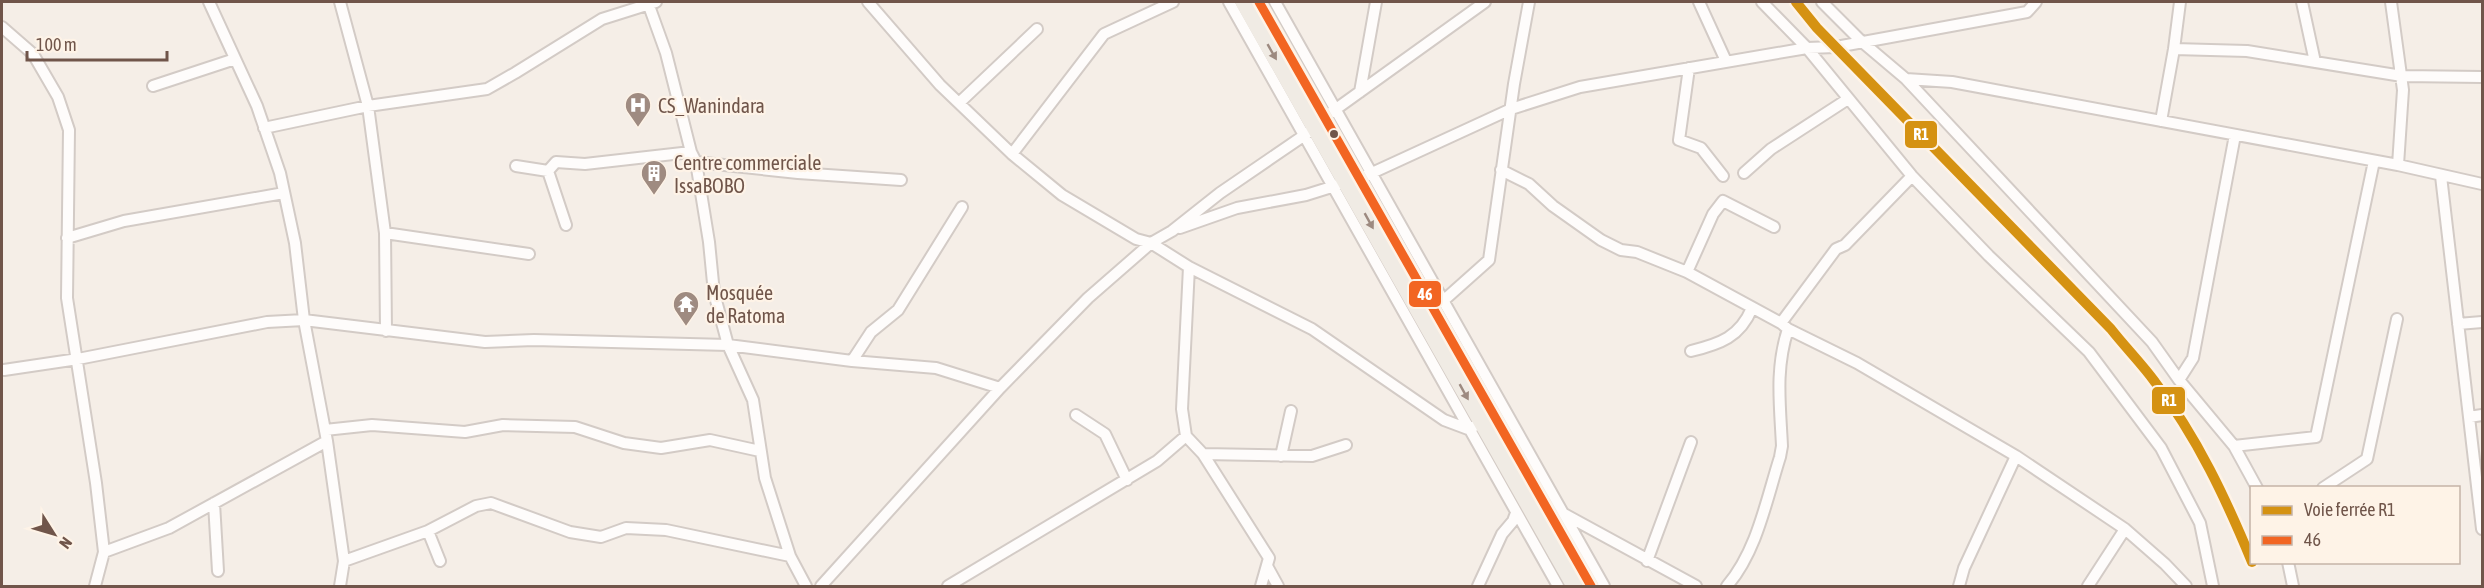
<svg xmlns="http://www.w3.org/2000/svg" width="2484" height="588" font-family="'Asap Condensed',sans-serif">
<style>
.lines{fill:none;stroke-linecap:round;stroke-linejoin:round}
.street-casing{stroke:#d3cbc6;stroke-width:14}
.primary-casing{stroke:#d3cac4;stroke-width:18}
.street{stroke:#fefcfb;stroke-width:10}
.primary{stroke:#f0ebe4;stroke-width:15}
.bus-1-casing{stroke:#fef3e7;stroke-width:14}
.bus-1{stroke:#f26522;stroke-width:9}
.rail-1-casing{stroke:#fef3e7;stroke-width:15}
.rail-1{stroke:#d59212;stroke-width:10}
.oneway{fill:#9d8a80}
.bus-dot{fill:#70554a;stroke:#fef3e7;stroke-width:2}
.labels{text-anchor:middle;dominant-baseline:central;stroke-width:4.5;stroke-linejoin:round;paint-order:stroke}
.poi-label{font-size:20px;fill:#70554a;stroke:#fef3e7;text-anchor:start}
.line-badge{stroke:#fef3e7;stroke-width:2}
.badge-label{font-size:16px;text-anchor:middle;font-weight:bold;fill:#fff}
</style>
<rect width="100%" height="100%" fill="#f5eee7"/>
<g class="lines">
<g class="street-casing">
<path id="street" d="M209 2 257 106 280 173 295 243 304 320 327 441 344 561 340 586
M340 2 368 106 385 233 386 331
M868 2 940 85 1012 154 1062 195 1136 239 1151 243 1189 267 1312 329 1444 420 1468 429 1482 423
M1229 2 1558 586
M1275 2 1604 586
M1699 2 1726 61
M1762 2 1807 48 1912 176 1989 256 2089 352 2161 448 2200 523 2213 586
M1822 2 1861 41 1906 79 2152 342 2179 380 2234 446 2257 488
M2302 2 2315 62
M2391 2 2403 90 2398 165
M648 3 666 53 691 152 696 162 709 242 714 293 728 345 753 400 765 478 790 556 806 586
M2 27 33 54 58 97 69 130 67 298 96 483 104 552 95 586
M2174 49 2247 51 2402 76 2482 77
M1689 68 1679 140 1701 148 1723 176
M1906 79 1952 82 2398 165 2482 184
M153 86 235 59
M1360 92 1376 2
M959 103 1037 29
M1329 114 1485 2
M2161 121 2174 49 2180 2
M264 128 368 106 487 89 515 73 602 19 656 2
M1012 154 1104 34 1173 2
M696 162 798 173 901 180
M516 166 548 171 556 162 585 164 691 152
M1501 170 1529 184 1553 206 1601 240 1621 250 1637 252 1687 272 1781 323 1788 329 1857 363 2016 456 2125 529 2165 564 2186 586
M548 171 566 225
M1744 173 1771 149 1848 99
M2441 176 2482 529
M1361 178 1511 109 1580 87 1807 48 1836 47 2027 12 2036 2
M1180 228 1237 208 1306 195 1338 185
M385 233 529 254
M67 238 124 221 284 193
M1687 272 1713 214 1723 201 1774 227
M1443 301 1489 260 1514 84 1529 2
M1781 323 1836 249 1845 245 1912 176
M2458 324 2482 322
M1691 351C1720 344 1740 337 1752 308
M852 361 871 332 898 310 962 207
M4 370 78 359 267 322 304 320 485 342 534 340 728 345 852 361 936 368 1000 388
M2179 380 2193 358 2235 135
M1076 415 1105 434 1127 480
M2469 417 2482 415
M325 430 372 425 465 432 503 425 575 427 624 443 661 448 710 440 760 451
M1186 436 1203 454 1269 558 1261 586
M2234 446 2316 437 2374 161
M1203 454 1312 456 1346 445
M1281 456 1291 411
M2323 488 2367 459 2397 319
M214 503 218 571
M1564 514 1696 586
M428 531 440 561
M104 552 169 528 327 441
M344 561 428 531 476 506 491 503 570 532 601 537 626 528 666 530 790 556
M1647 561 1691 442
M2288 562 2293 586
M1267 566 1278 586
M821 586 1000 388 1088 298 1151 243 1172 231 1220 193 1315 128
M948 586 1157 461 1186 436 1182 409 1189 267
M1478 586 1502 534 1513 521 1516 513
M1727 586C1757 551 1766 501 1780 457L1782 446C1780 404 1775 369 1788 329
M1959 586 1964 568 2016 456
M2088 586 2125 529"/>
</g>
<g class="primary-casing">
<path id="primary" d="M1243 2 1574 586
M1259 2 1591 586"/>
</g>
<use href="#street" class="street"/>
<use href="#primary" class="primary"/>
<g class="bus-1-casing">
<path id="bus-1" d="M1259 2 1591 586"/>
</g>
<use href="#bus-1" class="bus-1"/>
<g class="rail-1-casing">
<path id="rail-1" d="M1796 2 1817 28 2111 329C2125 347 2142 364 2155 382 2197 437 2226 499 2252 562"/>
</g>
<use href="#rail-1" class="rail-1"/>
</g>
<defs><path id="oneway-solid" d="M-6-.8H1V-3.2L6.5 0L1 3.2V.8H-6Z" transform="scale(1.5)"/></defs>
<g class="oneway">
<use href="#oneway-solid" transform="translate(1272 52) rotate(60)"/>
<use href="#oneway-solid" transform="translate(1369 221) rotate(61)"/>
<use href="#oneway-solid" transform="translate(1464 392) rotate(61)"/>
</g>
<defs>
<g id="hospital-pin" transform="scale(1.35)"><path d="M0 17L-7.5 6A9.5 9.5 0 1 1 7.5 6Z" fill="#9f8b81" stroke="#fef3e7"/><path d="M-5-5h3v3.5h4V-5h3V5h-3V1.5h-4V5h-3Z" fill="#fff"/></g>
<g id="building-pin" transform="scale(1.35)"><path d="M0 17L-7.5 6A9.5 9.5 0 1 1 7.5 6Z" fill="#9f8b81" stroke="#fef3e7"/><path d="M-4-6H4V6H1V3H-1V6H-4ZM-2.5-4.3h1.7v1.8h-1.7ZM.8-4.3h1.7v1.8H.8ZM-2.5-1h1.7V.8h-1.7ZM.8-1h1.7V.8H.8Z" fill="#fff"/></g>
<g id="temple-pin" transform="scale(1.35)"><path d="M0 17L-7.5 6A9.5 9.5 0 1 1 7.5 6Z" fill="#9f8b81" stroke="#fef3e7"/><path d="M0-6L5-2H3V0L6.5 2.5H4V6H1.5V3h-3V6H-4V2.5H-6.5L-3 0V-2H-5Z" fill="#fff"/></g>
</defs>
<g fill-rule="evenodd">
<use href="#hospital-pin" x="638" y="105"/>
<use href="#building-pin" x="654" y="173"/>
<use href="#temple-pin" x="686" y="304"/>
</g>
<circle class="bus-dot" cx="1334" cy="134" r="5"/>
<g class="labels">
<g class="poi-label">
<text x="658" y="105">CS_Wanindara</text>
<text x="674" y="162">Centre commerciale<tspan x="674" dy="23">IssaBOBO</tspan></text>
<text x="706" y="292">Mosquée<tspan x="706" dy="23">de Ratoma</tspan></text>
</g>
</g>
<g class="line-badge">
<rect x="1904" y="120" width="34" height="29" rx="6" fill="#d59212"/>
<rect x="1408" y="280" width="34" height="28" rx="6" fill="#f26522"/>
<rect x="2151" y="386" width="35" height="29" rx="6" fill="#d59212"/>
</g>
<g class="badge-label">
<text x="1921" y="140">R1</text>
<text x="1425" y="300">46</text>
<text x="2169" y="406">R1</text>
</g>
<rect width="2484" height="588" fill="none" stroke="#70554a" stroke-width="6"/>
<rect x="2250" y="486" width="210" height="78" fill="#fef3e7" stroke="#c5b4a8" stroke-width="1.5"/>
<rect x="2262" y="506" width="30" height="9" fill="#d59212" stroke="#c5b4a8" stroke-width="1.5"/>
<text x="2304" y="516" font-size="18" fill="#70554a">Voie ferrée R1</text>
<rect x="2262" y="536" width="30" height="9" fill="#f26522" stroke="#c5b4a8" stroke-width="1.5"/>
<text x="2304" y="546" font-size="18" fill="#70554a">46</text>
<g transform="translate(54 534) rotate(127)" stroke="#fef3e7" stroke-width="4.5" paint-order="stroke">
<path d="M0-4.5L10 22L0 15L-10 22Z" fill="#70554a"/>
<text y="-9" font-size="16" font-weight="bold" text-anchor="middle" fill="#70554a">N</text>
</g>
<path d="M27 51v9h140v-9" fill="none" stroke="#70554a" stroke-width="3"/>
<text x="36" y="51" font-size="18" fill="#70554a" stroke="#fef3e7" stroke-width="4.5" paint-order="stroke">100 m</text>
</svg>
